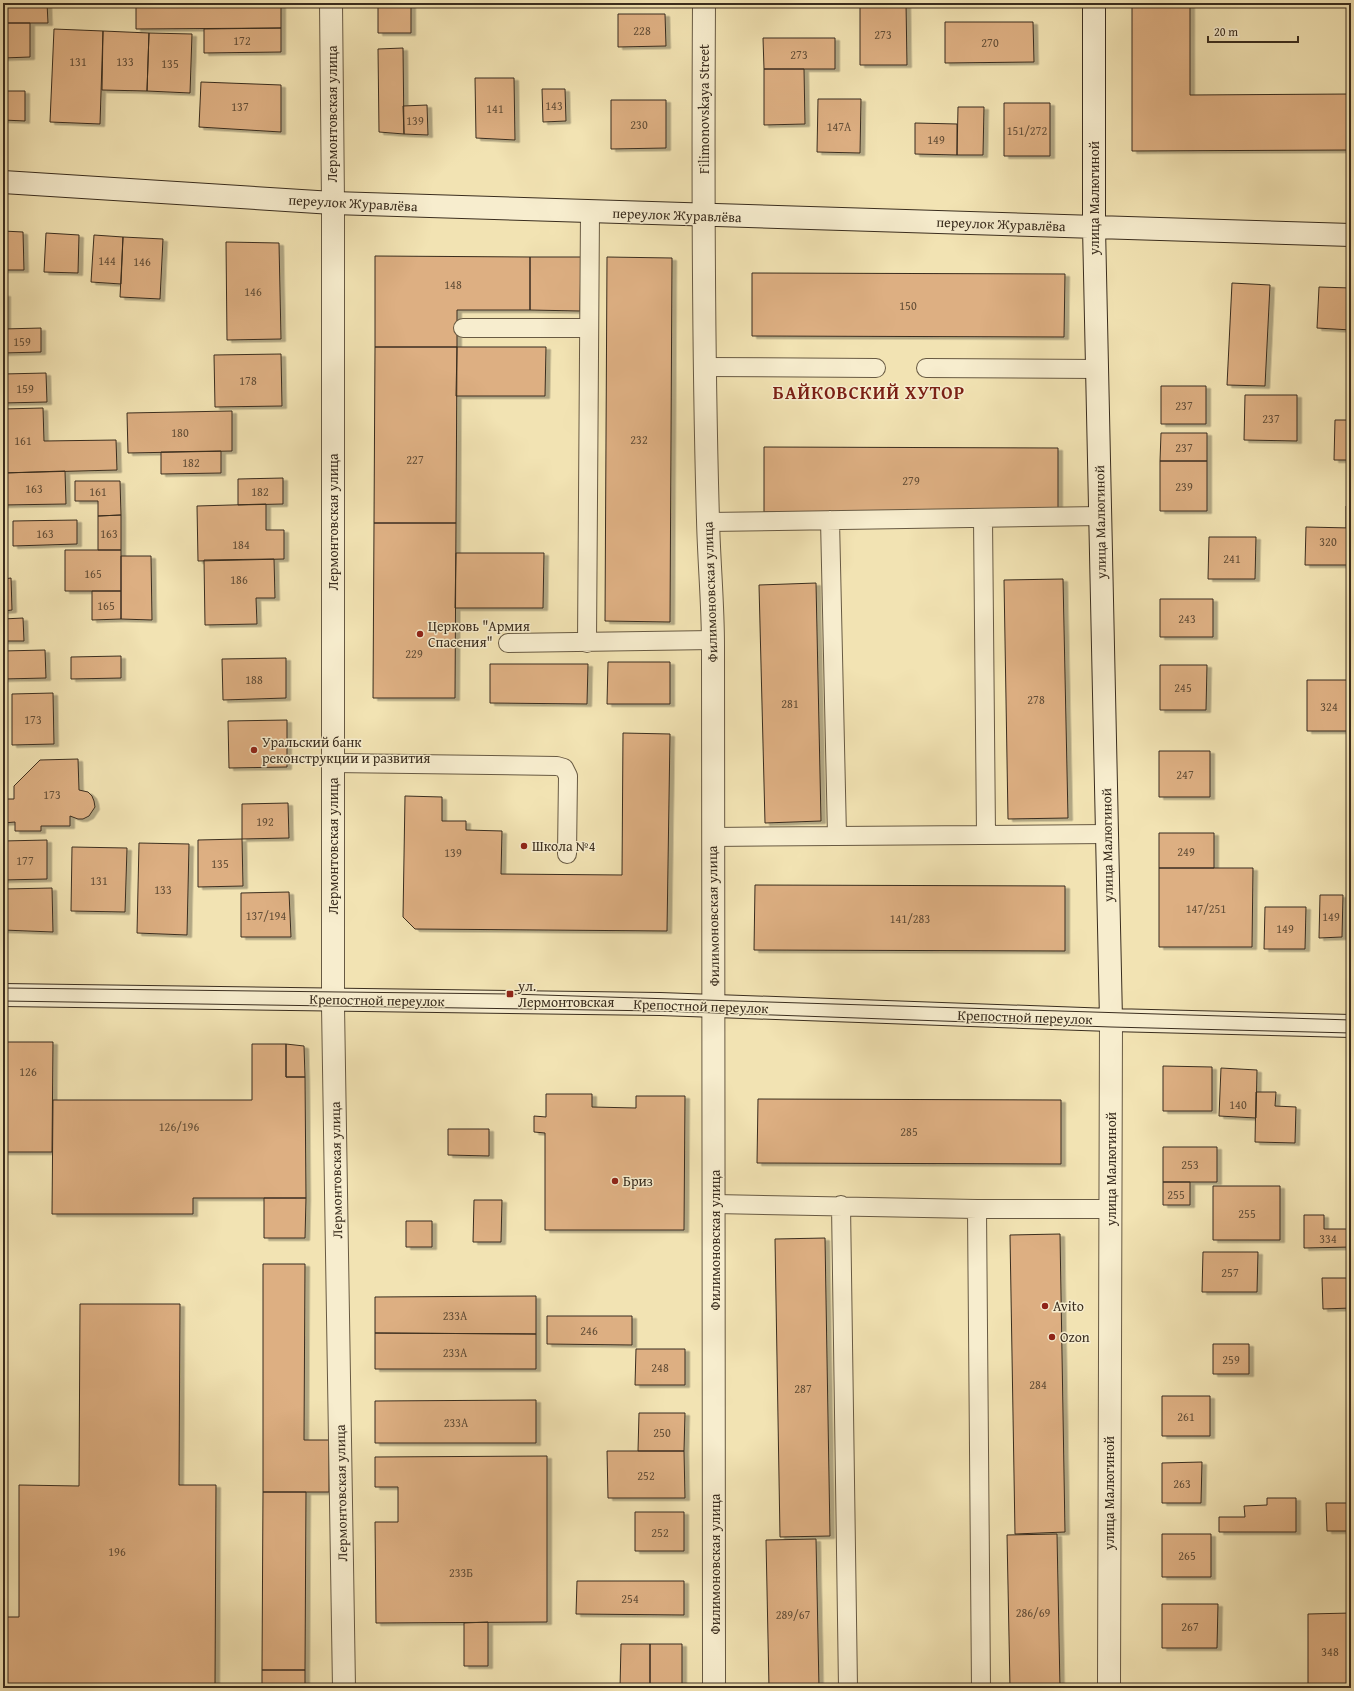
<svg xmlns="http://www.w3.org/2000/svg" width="1354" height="1691" font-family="'Gentium Book Plus',serif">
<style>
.building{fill:#ddaf82;stroke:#3a2d1e;filter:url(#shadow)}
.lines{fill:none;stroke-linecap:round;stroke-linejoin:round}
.lane-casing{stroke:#685a43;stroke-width:20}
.street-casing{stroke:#685a43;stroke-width:24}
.secondary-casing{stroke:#3a2d1e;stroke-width:24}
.lane{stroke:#f7edce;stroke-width:18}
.street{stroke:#f7edce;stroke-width:22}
.secondary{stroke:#f7edce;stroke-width:22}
.tram{stroke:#3a2d1e;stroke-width:1}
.poi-dot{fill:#8f2418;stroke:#f7edce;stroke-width:1.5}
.labels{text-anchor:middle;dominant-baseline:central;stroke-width:3;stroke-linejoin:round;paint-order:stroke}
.number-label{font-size:12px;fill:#634e37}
.street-label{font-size:14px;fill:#3a2d1e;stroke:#f7edce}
.poi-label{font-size:14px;fill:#3a2d1e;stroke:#f7edce;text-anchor:start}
.district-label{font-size:18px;font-weight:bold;letter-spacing:1px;fill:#7a1f14;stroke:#f7edce}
</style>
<defs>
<filter id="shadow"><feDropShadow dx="4.5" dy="2.5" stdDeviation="0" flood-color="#0004"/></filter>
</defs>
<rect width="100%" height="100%" fill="#f2e3b3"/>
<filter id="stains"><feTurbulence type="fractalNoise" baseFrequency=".005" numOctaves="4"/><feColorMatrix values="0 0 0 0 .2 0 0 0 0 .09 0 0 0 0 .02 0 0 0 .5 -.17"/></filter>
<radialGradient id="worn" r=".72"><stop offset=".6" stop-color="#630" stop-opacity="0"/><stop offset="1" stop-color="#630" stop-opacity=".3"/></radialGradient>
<path class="building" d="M3 3H47L48 23H3Z
M136 3H281V28L136 29Z
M378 3H411V33H378Z
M860 3H906L907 65H860Z
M1132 3H1190V95L1351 94V150L1132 151Z
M618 14H665L666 46 618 47Z
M945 22H1033L1034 62 945 63Z
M3 23H30V57L3 58Z
M281 28V52L204 53V29Z
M54 29 103 31 100 124 50 122Z
M103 31 149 33 147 91 102 90Z
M149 33 192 34 190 93 147 91Z
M763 38H835V69H764Z
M403 48 404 134 379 132 378 49Z
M764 69H804L805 124 764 125Z
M475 78H514L515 140 476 138Z
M201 82 281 85V132L199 127Z
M542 89H565L566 121 543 122Z
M3 91H25V121L3 120Z
M818 99H861L860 153 817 152Z
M611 100H666V148L611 149Z
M1004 103H1050V156H1004Z
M427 105 428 135 404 134 403 106Z
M958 107H984L983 155H957Z
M915 123 957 124V155L915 154Z
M3 231 23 232 24 270H3Z
M46 233 79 235 78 273 44 272Z
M94 235 123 237 121 284 91 282Z
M123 237 163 239 160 299 120 297Z
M226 242 279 243 281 339 227 340Z
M375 256 530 257V310H457V347H375Z
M530 257H581L580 311 530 310Z
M607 257 672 258 670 622 605 621Z
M752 273 1065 274 1064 337 752 336Z
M1232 283 1270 285 1265 386 1227 385Z
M1319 287 1351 288V330L1317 328Z
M3 294H6V326H3Z
M41 328V352L3 353V329Z
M375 347H457L456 523H374Z
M457 347H546L545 396H456Z
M281 354 282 406 215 407 214 355Z
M46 373 47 402 3 403V374Z
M1161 386H1206V424H1161Z
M1245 395H1297V441L1244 440Z
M43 408 44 441 116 440 117 470 3 473V409Z
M232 411V451L128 453 127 413Z
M1335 420H1351V460H1334Z
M1161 433H1207V461H1160Z
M764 447 1058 448V513L764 512Z
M221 451V473L161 474V452Z
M1160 461H1207V511H1160Z
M65 471 66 504 3 505V473Z
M283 478V504L238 505V479Z
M75 481H120L121 515 98 516V501H75Z
M266 504V530H284V559L198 561 197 506Z
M1346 506H1351V528H1346Z
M121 515V550H98V516Z
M77 520V544L13 546V521Z
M374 523H456L455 698H373Z
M1306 527 1351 528V555H1347V565H1305Z
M1209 537H1256L1255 579H1208Z
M65 550H121V591H65Z
M456 553H544L543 608H455Z
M121 556H151L152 620 121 619Z
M274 559 275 598H256L257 624 205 625 204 560Z
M11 578 12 610 3 611V579Z
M1063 579 1068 818 1008 819 1004 580Z
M816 583 821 821 765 823 759 585Z
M92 591H121V619L92 620Z
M1160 599H1213V637H1160Z
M23 618 24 641H3V619Z
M45 650 46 678 3 679V651Z
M121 656V678L71 679V657Z
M286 658V698L223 700 222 659Z
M608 662H670V704H607Z
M490 664H588L587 704 490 703Z
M1160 665H1207L1206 710H1160Z
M1307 680H1351V731H1307Z
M53 693 54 744 12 745V694Z
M287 720V767L229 768 228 721Z
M623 733 670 734 667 931 415 929 403 917 405 796 442 797V821H466V830L502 831 501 874 622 875Z
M1159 751H1210V797H1159Z
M78 759 79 790 88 792 92 796 94 801 95 807 89 816 83 819H78L70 816V826H41V831H15V822L3 823V799H14V786L40 760Z
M288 803 289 838 242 839V804Z
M1159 833H1214V868H1159Z
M242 839 243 886 198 887V840Z
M47 840V879L3 880V841Z
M139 843 189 844 187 935 137 933Z
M72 847 127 848 125 912 71 911Z
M1159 868H1253L1252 947H1159Z
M755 885 1065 886V951L754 950Z
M52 888 53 932 3 930V889Z
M289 892 291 937H241V893Z
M1320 895H1343L1342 937 1319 938Z
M1265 907H1306L1305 949H1264Z
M3 1042H53L52 1152H3Z
M252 1044H286V1077H305L306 1198H193V1214H52L53 1100H252Z
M286 1044 304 1046 305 1077H286Z
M1163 1066 1212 1067V1111H1163Z
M1221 1068 1257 1070 1256 1118 1219 1116Z
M1256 1092H1276L1275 1106 1296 1107 1295 1143 1255 1142Z
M546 1094H592V1107L636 1108V1096H685L684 1230H545V1133L534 1132V1116L546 1117Z
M758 1099 1061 1100V1164L757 1163Z
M448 1129H489V1156L448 1155Z
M1163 1147H1217V1182H1163Z
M1163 1182H1190V1205H1163Z
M1213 1186H1280V1240H1213Z
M264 1198H306L305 1238H264Z
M474 1200H502L501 1242H473Z
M1304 1215H1324V1229H1351V1247L1304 1248Z
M406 1221H432V1247H406Z
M1060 1234 1065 1532 1015 1534 1010 1235Z
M825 1238 830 1536 780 1537 775 1239Z
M1203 1252H1258L1257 1292H1202Z
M263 1264H305L304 1440H329V1492H263Z
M1322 1278H1351V1308L1323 1309Z
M536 1296V1334L375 1333V1297Z
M80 1304H180L179 1485H216L215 1688H3V1617H19V1485L79 1486Z
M547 1316H632V1345L547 1344Z
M375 1333 536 1334V1369H375Z
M1213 1344H1249V1374H1213Z
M636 1349H685V1385H635Z
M1162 1396H1210V1436H1162Z
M536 1400V1443H375V1401Z
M639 1413H685L684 1451H638Z
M607 1451H684L685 1498H608Z
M547 1456V1622L376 1623 375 1522H398V1487H375V1457Z
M1202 1462 1201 1503H1162V1463Z
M263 1492H306L305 1670H262Z
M1267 1498H1296V1532H1219V1517H1245L1244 1506 1267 1505Z
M1326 1503H1351V1531H1327Z
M635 1512H684V1551H635Z
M1057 1534 1060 1688H1010L1007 1535Z
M1162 1534H1211V1577H1162Z
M816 1539 819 1688H769L766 1540Z
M577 1581H684V1615L576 1614Z
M1162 1604H1218L1217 1648H1162Z
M1351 1613V1688H1308V1614Z
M488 1622V1666H464V1623Z
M621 1644H650V1688H620Z
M650 1644H682V1688H650Z
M262 1670H305V1688H262Z"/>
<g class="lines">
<g class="lane-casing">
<path id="lane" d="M463 328H589
M705 367 876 368
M926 368 1097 369
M983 518 986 835
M830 520 837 836
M708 522 1100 516
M508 643 713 640
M587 643 590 212
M333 763 557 766 564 768 568 776 567 854
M712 837 1107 834
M715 1204 977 1209H1111
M841 1205 848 1688
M977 1209 981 1688"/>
</g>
<g class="street-casing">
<path id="street" d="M331 3 333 203V1006L344 1688
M704 3C703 175 703 347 708 520 709 562 713 604 713 646 714 994 715 1341 714 1688
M1109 1688 1111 1020"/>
</g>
<g class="secondary-casing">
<path id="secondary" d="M1094 3V227L1111 1020
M3 182 333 203 1351 235
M3 995 660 1004 1111 1020 1351 1026"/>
</g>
<use href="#lane" class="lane"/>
<use href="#street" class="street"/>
<use href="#secondary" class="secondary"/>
<path class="tram" d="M3 988 510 994 1351 1020
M3 1001 660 1011 1111 1027 1351 1033"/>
</g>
<g class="poi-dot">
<circle cx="420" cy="634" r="4"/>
<circle cx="254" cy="750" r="4"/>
<circle cx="524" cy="846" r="4"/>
<rect x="506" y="990" width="8" height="8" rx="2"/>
<circle cx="615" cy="1181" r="4"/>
<circle cx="1045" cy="1306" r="4"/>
<circle cx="1052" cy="1337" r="4"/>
</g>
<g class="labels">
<g class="number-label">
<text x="642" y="30">228</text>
<text x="883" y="34">273</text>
<text x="242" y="40">172</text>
<text x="990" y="42">270</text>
<text x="799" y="54">273</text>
<text x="78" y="61">131</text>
<text x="125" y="61">133</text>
<text x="170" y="63">135</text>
<text x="554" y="105">143</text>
<text x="240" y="106">137</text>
<text x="495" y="108">141</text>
<text x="415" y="120">139</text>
<text x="639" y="124">230</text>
<text x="839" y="126">147А</text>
<text x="1027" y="130">151/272</text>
<text x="936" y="139">149</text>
<text x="107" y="260">144</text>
<text x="142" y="261">146</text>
<text x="453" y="284">148</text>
<text x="253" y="291">146</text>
<text x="908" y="305">150</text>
<text x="22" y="341">159</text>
<text x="248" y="380">178</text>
<text x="25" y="388">159</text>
<text x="1184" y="405">237</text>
<text x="1271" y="418">237</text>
<text x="180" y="432">180</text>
<text x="639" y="439">232</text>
<text x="23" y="440">161</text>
<text x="1184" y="447">237</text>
<text x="415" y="459">227</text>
<text x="191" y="462">182</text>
<text x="911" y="480">279</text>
<text x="1184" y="486">239</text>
<text x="34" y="488">163</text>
<text x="98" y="491">161</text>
<text x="260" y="491">182</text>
<text x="45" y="533">163</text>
<text x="109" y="533">163</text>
<text x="1328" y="541">320</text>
<text x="241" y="544">184</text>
<text x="1232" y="558">241</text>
<text x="93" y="573">165</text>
<text x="239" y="579">186</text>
<text x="106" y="605">165</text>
<text x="1187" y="618">243</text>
<text x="414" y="653">229</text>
<text x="254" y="679">188</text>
<text x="1183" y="687">245</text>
<text x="1036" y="699">278</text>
<text x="790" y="703">281</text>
<text x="1329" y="706">324</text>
<text x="33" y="719">173</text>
<text x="1185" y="774">247</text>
<text x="52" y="794">173</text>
<text x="265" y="821">192</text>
<text x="1186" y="851">249</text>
<text x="453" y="852">139</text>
<text x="25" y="860">177</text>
<text x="220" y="863">135</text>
<text x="99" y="880">131</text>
<text x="163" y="889">133</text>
<text x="1206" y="908">147/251</text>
<text x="266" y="915">137/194</text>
<text x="1331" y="916">149</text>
<text x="910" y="918">141/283</text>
<text x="1285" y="928">149</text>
<text x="28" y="1071">126</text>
<text x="1238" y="1104">140</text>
<text x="179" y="1126">126/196</text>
<text x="909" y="1131">285</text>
<text x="1190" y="1164">253</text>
<text x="1176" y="1194">255</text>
<text x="1247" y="1213">255</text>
<text x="1328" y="1238">334</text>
<text x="1230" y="1272">257</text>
<text x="455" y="1315">233А</text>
<text x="589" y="1330">246</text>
<text x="455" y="1352">233А</text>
<text x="1231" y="1359">259</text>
<text x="660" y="1367">248</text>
<text x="1038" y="1384">284</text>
<text x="803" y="1388">287</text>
<text x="1186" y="1416">261</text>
<text x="456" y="1422">233А</text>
<text x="662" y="1432">250</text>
<text x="646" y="1475">252</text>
<text x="1182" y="1483">263</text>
<text x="660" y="1532">252</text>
<text x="117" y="1551">196</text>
<text x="1187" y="1555">265</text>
<text x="461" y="1572">233Б</text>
<text x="630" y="1598">254</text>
<text x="1033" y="1612">286/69</text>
<text x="793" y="1614">289/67</text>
<text x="1190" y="1626">267</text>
<text x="1330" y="1651">348</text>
</g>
<g class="street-label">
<text transform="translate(704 109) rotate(-90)">Filimonovskaya Street</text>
<text transform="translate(332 114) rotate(-90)">Лермонтовская улица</text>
<text transform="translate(1094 198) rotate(-90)">улица Малюгиной</text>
<text transform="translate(353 203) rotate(3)">переулок Журавлёва</text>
<text transform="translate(677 215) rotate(2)">переулок Журавлёва</text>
<text transform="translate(1001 224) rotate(2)">переулок Журавлёва</text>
<text transform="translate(333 522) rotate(-90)">Лермонтовская улица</text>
<text transform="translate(1100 522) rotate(-91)">улица Малюгиной</text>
<text transform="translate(710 592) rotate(-92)">Филимоновская улица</text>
<text transform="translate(1107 845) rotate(-91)">улица Малюгиной</text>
<text transform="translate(333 846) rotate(-90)">Лермонтовская улица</text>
<text transform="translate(713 916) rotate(-91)">Филимоновская улица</text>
<text transform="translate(377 1000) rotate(1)">Крепостной переулок</text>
<text transform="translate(701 1006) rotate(2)">Крепостной переулок</text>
<text transform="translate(1025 1017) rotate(2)">Крепостной переулок</text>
<text transform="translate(1111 1169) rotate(-90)">улица Малюгиной</text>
<text transform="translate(336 1170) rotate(-91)">Лермонтовская улица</text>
<text transform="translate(715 1240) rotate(-90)">Филимоновская улица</text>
<text transform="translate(341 1493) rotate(-91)">Лермонтовская улица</text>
<text transform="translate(1109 1493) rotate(-90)">улица Малюгиной</text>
<text transform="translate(715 1564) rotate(-90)">Филимоновская улица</text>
</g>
<g class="poi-label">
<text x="428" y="626">Церковь "Армия<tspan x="428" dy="16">Спасения"</tspan></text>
<text x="262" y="742">Уральский банк<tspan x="262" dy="16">реконструкции и развития</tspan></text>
<text x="532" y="846">Школа №4</text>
<text x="518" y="986">ул.<tspan x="518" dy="16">Лермонтовская</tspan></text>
<text x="623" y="1181">Бриз</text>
<text x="1053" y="1306">Avito</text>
<text x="1060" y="1337">Ozon</text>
</g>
<g class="district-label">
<text x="869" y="392">БАЙКОВСКИЙ ХУТОР</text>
</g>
</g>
<rect width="1354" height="1691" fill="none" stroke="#f2e3b3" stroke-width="16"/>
<rect x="4" y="4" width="1346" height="1683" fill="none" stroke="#3a2d1e" stroke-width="2"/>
<rect x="8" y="8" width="1338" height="1675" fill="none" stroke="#3a2d1e"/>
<path d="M1208 36v6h90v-6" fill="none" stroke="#3a2d1e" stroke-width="2"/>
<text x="1214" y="36" font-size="12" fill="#3a2d1e" stroke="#f7edce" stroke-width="3" paint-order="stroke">20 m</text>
<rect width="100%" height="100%" filter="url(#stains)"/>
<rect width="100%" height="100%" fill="url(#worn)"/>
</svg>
